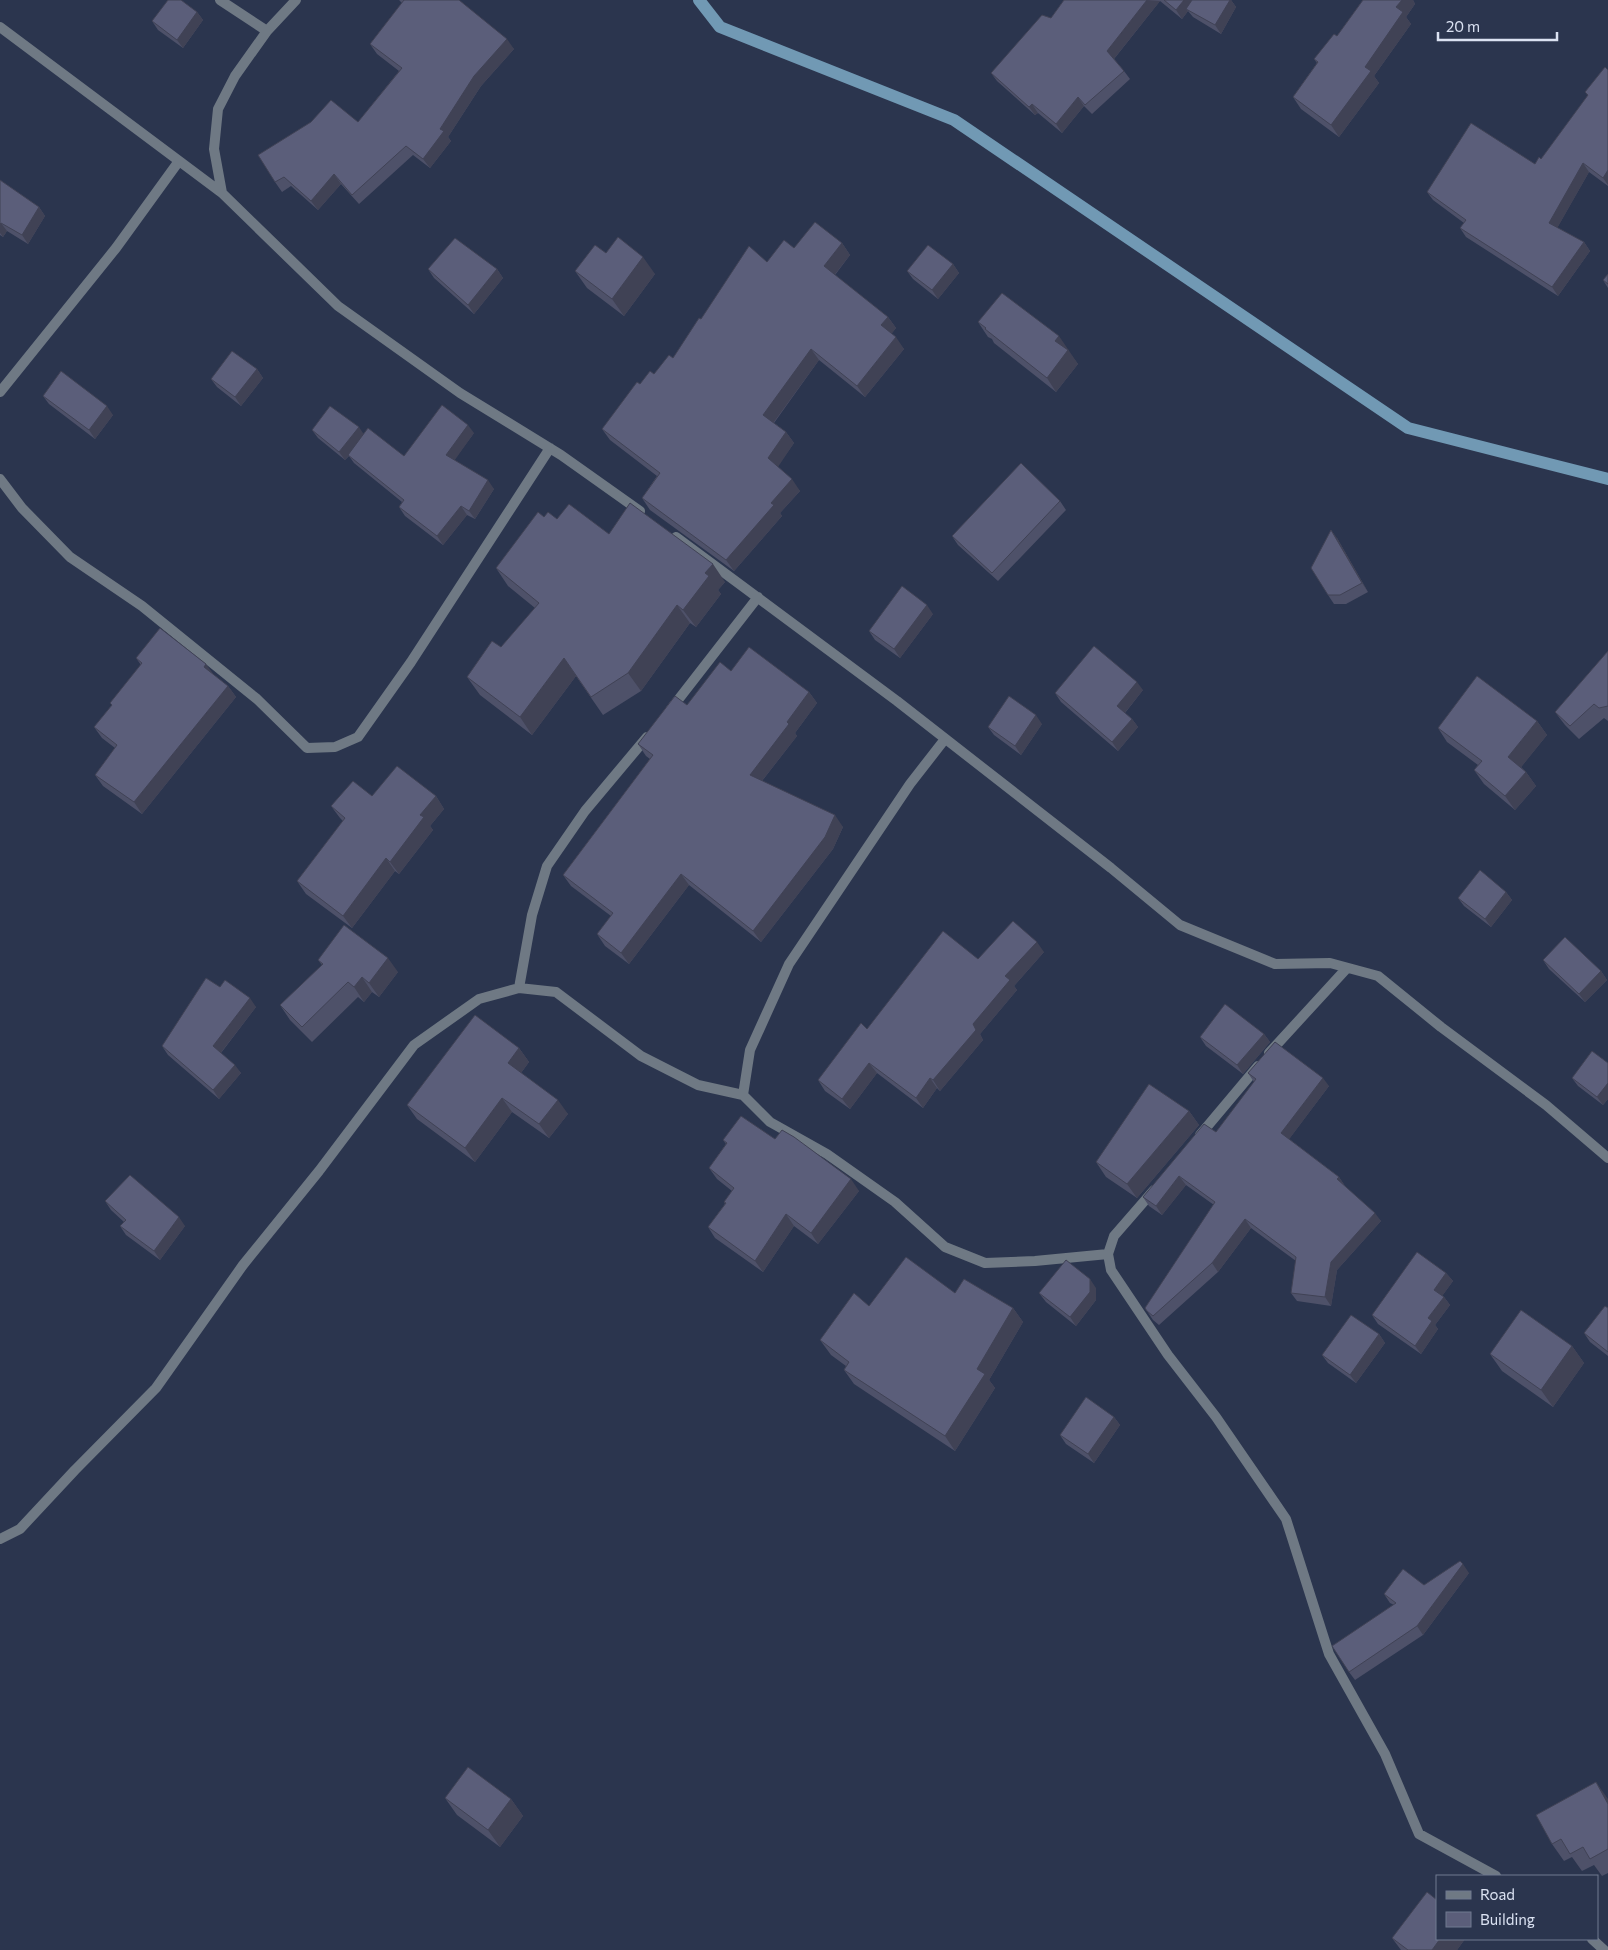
<svg xmlns="http://www.w3.org/2000/svg" width="1608" height="1950" font-family="Commissioner,sans-serif">
<style>
.lines{fill:none;stroke-linecap:round;stroke-linejoin:round}
.stream{stroke:#7199b4;stroke-width:12}
.street{stroke:#6f7984;stroke-width:10}
.wall{fill:#4e5169}
.shaded-wall{fill:#404255}
.building{fill:#5b5e7a;stroke:#404255}
</style>
<rect width="100%" height="100%" fill="#2b354e"/>
<g class="lines">
<path class="stream" d="M699 0 720 27 954 120 1408 428 1608 479"/>
<path class="street" d="M220 0 267 31
M0 27 222 193 338 306 460 393 561 455 640 511
M222 193 214 149 218 109 235 76 267 31 296 0
M0 392 116 248 179 161
M0 479 22 508 70 557 142 606 257 699 307 748 335 747 358 737 411 662 550 448
M676 537 897 701 1111 868 1180 925 1275 964 1330 963 1378 976 1441 1027 1546 1105 1608 1158
M671 709 758 597
M945 739 910 784 789 964 750 1050 743 1095 770 1122 827 1154 895 1202 945 1247 985 1263 1035 1261 1108 1254
M519 988 532 915 547 866 585 811 647 737
M1269 1053 1347 968
M1200 1135 1258 1066
M1154 1190 1114 1236 1108 1254 1111 1270 1168 1355 1216 1417 1286 1519 1329 1654 1385 1754 1419 1834 1496 1876
M0 1539 20 1529 75 1470 156 1388 243 1265 319 1171 414 1045 479 999 519 988 556 992 641 1056 698 1085 743 1095
M1592 1939 1604 1950"/>
</g>
<path class="wall" d="M399 0H459L514 49 481 86 448 137 451 141 430 168 413 155 359 204 341 184 318 210 291 186 282 192 275 182 358 122 399 71 377 54 370 44 402 3Z
M1064 0H1231L1236 7 1221 34 1193 17 1188 11 1182 19 1160 1 1114 59 1124 71 1130 79 1092 114 1084 106 1062 133 1038 113 1035 115 997 81 991 73 1051 18Z
M1363 0H1413L1415 4 1406 17 1411 24 1374 76 1379 83 1339 137 1301 109 1293 97 1317 63 1314 59 1337 36Z
M197 12 203 20 183 48 158 30 152 21Z
M1608 70V186L1589 172 1557 228 1584 242 1590 251 1558 296 1466 237 1460 228 1464 223 1433 200 1427 192 1535 164 1541 159 1588 96 1585 92Z
M0 180 39 207 45 216 28 244 7 231 3 237 0 235Z
M842 243 850 255 835 275 888 317 896 328 891 334 904 349 865 397 819 360 774 423 786 432 794 443 777 467 800 491 780 513 782 516 734 571 650 510 642 498 657 476 610 440 602 429 640 384 654 374 673 358 701 319 767 262Z
M606 253 655 274 624 316 587 288 575 271Z
M953 264 959 273 938 299 913 279 907 271Z
M428 269H497L503 278 474 314 434 278Z
M1608 274V288L1603 280Z
M978 322 1069 350 1068 351 1078 364 1056 392 994 343 992 339 988 337Z
M257 369 263 378 241 406 217 387 211 379Z
M43 396 113 415 95 439 49 404Z
M312 430 363 434 404 456 474 433 454 460 494 489 475 519 467 515 443 545 405 516 399 507 402 502 354 463 349 456 345 460 318 438Z
M1060 501 1066 510 998 581 958 545 952 536Z
M544 517 557 519 609 534 725 582 718 590 721 594 696 627 690 623 641 691 603 715 576 676 532 735 480 695 467 677 501 647 535 608 508 586 496 568Z
M1337 538 1368 592 1346 604H1334L1328 595Z
M933 614 900 658 875 640 869 631Z
M1608 651V721L1604 718 1579 739 1565 725 1555 712Z
M136 658 214 675 228 686 236 697 142 814 103 786 95 775 115 748 102 738 94 727 112 705 110 703 141 665Z
M731 671 809 692 817 703 795 733 797 736 762 781 843 827 833 849 761 942 689 885 629 964 605 946 597 934 611 916 571 886 563 875 650 759 646 756 638 744 687 705Z
M1143 690 1125 713 1132 719 1138 727 1118 751 1061 702 1055 693Z
M1537 721 1547 735 1521 767 1526 772 1536 786 1515 810 1484 784 1474 770 1478 765 1447 742 1438 728Z
M1042 724 1021 755 994 735 988 727Z
M372 796H436L444 809 430 826 433 830 399 874 395 871 352 928 306 894 297 881 343 821 340 818 331 806Z
M1506 892 1512 900 1491 927 1464 906 1458 898Z
M1044 952 1014 986 1017 990 980 1034 983 1040 940 1091 937 1088 923 1108 877 1073 850 1109 825 1091 818 1080 867 1029 978 959Z
M318 960 398 972 379 997 372 992 364 1002 358 997 312 1042 290 1020 280 1005 322 965Z
M1543 960 1601 971 1607 980 1585 1002 1549 969Z
M220 987 256 1007 221 1053 241 1073 219 1099 168 1055 162 1046Z
M1264 1034 1270 1042 1243 1074 1206 1046 1200 1037Z
M519 1048 529 1062 521 1073 568 1114 549 1138 512 1112 475 1162 417 1119 407 1105Z
M1608 1063V1099L1603 1105 1578 1086 1572 1078Z
M1248 1073 1329 1086 1289 1139 1339 1177 1345 1186 1381 1221 1337 1270 1331 1306 1297 1301 1291 1293 1296 1261 1251 1228 1218 1272 1159 1325 1153 1320 1145 1308 1214 1205 1186 1185 1162 1215 1149 1206 1143 1197 1216 1132 1254 1082Z
M1189 1111 1199 1125 1137 1198 1106 1177 1096 1162Z
M775 1139 859 1191 818 1244 794 1226 763 1272 715 1238 708 1227 725 1204 724 1202 732 1191 717 1179 709 1168 726 1144 723 1140Z
M105 1201 185 1226 160 1260 126 1235 120 1226 124 1222 111 1210Z
M1446 1273 1453 1281 1442 1296 1444 1297 1450 1305 1435 1325 1438 1329 1421 1354 1378 1324 1372 1315Z
M1096 1288V1300L1076 1326 1046 1302 1039 1293Z
M955 1293 1013 1308 1023 1322 989 1380 995 1388 955 1451 854 1384 844 1370 846 1366 831 1355 820 1340 869 1306Z
M1608 1308V1356L1590 1342 1584 1333Z
M1379 1334 1385 1343 1356 1383 1328 1363 1322 1355Z
M1572 1346 1584 1363 1553 1407 1502 1371 1490 1354Z
M1114 1417 1120 1425 1094 1463 1066 1444 1060 1435Z
M1469 1573 1423 1635 1355 1680 1349 1672 1394 1605 1390 1603 1384 1594 1424 1585Z
M445 1798 511 1799 523 1816 500 1847 457 1815Z
M1608 1799V1873L1602 1876 1594 1865 1582 1871 1572 1857 1564 1861 1552 1844Z
M1392 1938 1437 1939H1465L1457 1950H1401Z"/>
<path class="shaded-wall" d="M1147 0 1160 1 1113 60 1107 51Z
M1184 0H1197L1186 9 1188 11 1182 19 1176 10Z
M1230 0H1231L1236 7 1221 34 1215 25Z
M1402 0H1413L1415 4 1406 17 1411 24 1374 76 1379 83 1339 137 1331 125 1396 7Z
M197 12 203 20 183 48 177 40Z
M507 39 514 49 481 86 448 137 451 141 430 168 423 159 440 129 474 76Z
M1078 97 1084 106 1062 133 1056 124Z
M1032 104 1038 113 1035 115 1029 107Z
M1583 163 1589 172 1555 232 1549 223Z
M1608 170V185L1603 178Z
M334 174 341 184 318 210 311 201Z
M39 207 45 216 28 244 22 235Z
M1 223 7 231 3 237 0 233V224Z
M1584 242 1590 251 1558 296 1552 287Z
M842 243 850 255 832 278 824 266Z
M643 257 655 274 624 316 612 299Z
M953 264 959 273 938 299 932 290Z
M497 269 503 278 474 314 468 305Z
M888 317 896 328 889 337 881 325Z
M1059 336 1078 364 1056 392 1047 378 1055 341Z
M896 337 904 349 865 397 857 386Z
M811 349 819 360 771 426 763 415Z
M257 369 263 378 241 406 235 397Z
M107 406 113 415 95 439 89 430Z
M468 425 474 433 452 464 446 455Z
M359 427 365 436 345 460 339 452Z
M786 432 794 443 776 470 768 458Z
M792 479 800 491 780 513 782 516 734 571 726 560 771 503Z
M488 480 494 489 475 519 469 511Z
M461 506 467 515 443 545 437 536Z
M1331 530 1337 538 1368 592 1362 583Z
M713 564 725 582 718 590 721 594 696 627 683 610 705 573Z
M677 605 690 623 641 691 628 673Z
M927 605 933 614 900 658 894 649Z
M564 658 576 676 532 735 520 717Z
M206 664 214 675 204 667Z
M1137 682 1143 690 1123 715 1117 706Z
M228 686 236 697 142 814 134 802Z
M809 692 817 703 795 733 797 736 758 786 750 775 787 722Z
M1036 715 1042 724 1021 755 1015 746Z
M1132 719 1138 727 1118 751 1112 742Z
M1537 721 1547 735 1518 771 1508 757Z
M1526 772 1536 786 1515 810 1505 796Z
M436 796 444 809 430 826 433 830 399 874 390 862 420 815Z
M835 815 843 827 833 849 761 942 753 931Z
M386 858 395 871 352 928 343 916Z
M681 874 689 885 629 964 621 953Z
M1506 892 1512 900 1491 927 1485 919Z
M1037 942 1044 952 1014 986 1017 990 980 1034 983 1040 940 1091 933 1080 1005 976Z
M388 958 398 972 379 997 369 983Z
M1601 971 1607 980 1585 1002 1579 994Z
M362 977 372 992 364 1002 354 987Z
M250 998 256 1007 219 1055 213 1046Z
M1264 1034 1270 1042 1243 1074 1237 1065Z
M519 1048 529 1062 518 1077 508 1063Z
M869 1063 877 1073 850 1109 842 1099Z
M235 1065 241 1073 219 1099 213 1090Z
M930 1078 937 1088 923 1108 916 1098Z
M1323 1078 1329 1086 1287 1142 1281 1133Z
M1608 1083V1099L1603 1105 1597 1097Z
M502 1098 512 1112 475 1162 465 1148Z
M558 1100 568 1114 549 1138 539 1124Z
M1189 1111 1199 1125 1137 1198 1127 1184Z
M1179 1176 1186 1185 1162 1215 1156 1206Z
M1339 1177 1345 1186 1337 1179Z
M851 1179 859 1191 818 1244 811 1233Z
M1375 1213 1381 1221 1337 1270 1331 1306 1325 1297 1331 1262Z
M786 1214 794 1226 763 1272 755 1261Z
M179 1217 185 1226 160 1260 154 1251Z
M1245 1219 1251 1228 1218 1272 1212 1263Z
M1446 1273 1453 1281 1440 1299 1434 1290Z
M1090 1279 1096 1288V1300L1076 1326 1070 1317Z
M1444 1297 1450 1305 1435 1325 1438 1329 1421 1354 1415 1346 1428 1318Z
M1013 1308 1023 1322 989 1380 995 1388 955 1451 945 1436 977 1369Z
M1379 1334 1385 1343 1356 1383 1350 1375Z
M1572 1346 1584 1363 1553 1407 1541 1390Z
M1114 1417 1120 1425 1094 1463 1088 1454Z
M1463 1564 1469 1573 1423 1635 1417 1626Z
M1596 1782 1608 1799V1804Z
M511 1799 523 1816 500 1847 488 1830Z
M1440 1939H1465L1457 1950H1432Z"/>
<path class="building" d="M168 0H181L197 12 177 40 152 21Z
M404 0H459L507 39 474 76 440 129 444 131 423 159 406 146 352 195 334 174 311 201 284 177 275 182 258 155 311 122 331 100 358 122 402 68 370 44Z
M1064 0H1147L1107 51 1124 71 1085 105 1078 97 1056 124 1032 104 1029 107 991 73 1042 15 1051 18Z
M1164 0H1184L1176 10Z
M1192 0H1230L1215 25 1186 9Z
M1363 0H1402L1396 7 1403 12 1365 67 1371 71 1331 125 1293 97 1318 62 1314 59 1334 34 1337 36Z
M1605 67 1608 70V170L1603 178 1583 163 1549 223 1584 242 1552 287 1460 228 1466 220 1427 192 1471 123 1535 164 1539 157 1541 159 1588 95 1585 92Z
M0 180 39 207 22 235 1 223 0 224Z
M815 222 842 243 824 266 888 317 881 325 896 337 857 386 811 349 763 415 786 432 768 458 792 479 771 503 774 505 726 560 642 498 660 473 602 429 637 382 640 384 650 371 654 374 669 355 673 358 699 318 701 319 749 246 767 262 784 240 794 248Z
M618 237 643 257 612 299 575 271 595 245 606 253Z
M455 238 497 269 468 305 428 269Z
M928 245 953 264 932 290 907 271Z
M1608 274V284L1603 280Z
M1002 293 1059 336 1055 341 1068 350 1047 378 985 329 986 328 978 322Z
M232 351 257 369 235 397 211 379Z
M61 371 107 406 89 430 43 396Z
M442 405 468 425 446 455 488 480 469 511 461 506 437 536 399 507 404 500 348 455 368 428 404 456Z
M330 406 359 427 339 452 312 430Z
M1021 463 1060 501 992 573 952 536Z
M630 503 713 564 705 573 709 576 683 610 677 605 628 673 591 697 564 658 520 717 467 677 492 641 501 647 539 603 496 568 538 512 544 517 548 512 557 519 569 504 609 534Z
M1331 530 1362 583 1340 595H1328L1311 568Z
M902 586 927 605 894 649 869 631Z
M160 628 206 664 204 667 228 686 134 802 95 775 117 745 94 727 112 705 110 703 142 663 136 658Z
M1094 646 1137 682 1117 706 1132 719 1112 742 1055 693Z
M749 647 809 692 787 722 789 724 750 775 835 815 825 837 753 931 681 874 621 953 597 934 613 913 563 875 653 755 638 744 675 696 687 705 720 662 731 671Z
M1608 651V706L1599 708 1594 704 1570 726 1555 712Z
M1477 676 1537 721 1508 757 1526 772 1505 796 1474 770 1482 761 1438 728Z
M1009 696 1036 715 1015 746 988 727Z
M397 766 436 796 420 815 424 817 390 862 386 858 343 916 297 881 345 818 331 806 353 781 372 796Z
M1480 870 1506 892 1485 919 1458 898Z
M1013 921 1037 942 1005 976 1010 980 973 1024 976 1030 933 1080 930 1078 916 1098 869 1063 842 1099 818 1080 861 1023 867 1029 943 931 978 959Z
M344 925 388 958 369 983 362 977 354 987 348 982 302 1027 280 1005 323 964 318 960Z
M1565 937 1601 971 1579 994 1543 960Z
M206 978 220 987 225 980 250 998 213 1046 235 1065 213 1090 162 1046Z
M1225 1004 1264 1034 1237 1065 1200 1037Z
M475 1015 519 1048 508 1063 558 1100 539 1124 502 1098 465 1148 407 1105Z
M1275 1042 1323 1078 1281 1133 1339 1177 1337 1179 1375 1213 1331 1262 1325 1297 1291 1293 1296 1257 1245 1219 1212 1263 1153 1316 1147 1311 1145 1308 1215 1202 1179 1176 1156 1206 1143 1197 1204 1124 1216 1132 1256 1079 1248 1073Z
M1592 1051 1608 1063V1083L1597 1097 1572 1078Z
M1149 1084 1189 1111 1127 1184 1096 1162Z
M741 1116 775 1139 782 1130 794 1137 851 1179 811 1233 786 1214 755 1261 708 1227 726 1203 724 1202 734 1188 709 1168 727 1143 723 1140Z
M130 1175 179 1217 154 1251 120 1226 126 1220 105 1201Z
M1417 1252 1446 1273 1434 1290 1444 1297 1428 1318 1432 1321 1415 1346 1372 1315Z
M906 1257 955 1293 964 1279 1013 1308 977 1369 985 1374 945 1436 844 1370 849 1362 820 1340 854 1293 869 1306Z
M1066 1260 1090 1279V1292L1070 1317 1039 1293Z
M1605 1306 1608 1308V1352L1584 1333Z
M1521 1310 1572 1346 1541 1390 1490 1354Z
M1351 1315 1379 1334 1350 1375 1322 1355Z
M1086 1397 1114 1417 1088 1454 1060 1435Z
M1460 1561 1463 1564 1417 1626 1349 1672 1332 1646 1396 1603 1384 1594 1403 1569 1424 1585Z
M468 1767 511 1799 488 1830 445 1798Z
M1596 1782 1608 1804V1849L1590 1859 1583 1847 1570 1854 1561 1839 1552 1844 1536 1815Z
M1427 1892 1437 1900V1939H1440L1432 1950H1408L1392 1938Z"/>
<rect x="1436" y="1875" width="162" height="65" fill="#2b354e" stroke="#717a90"/>
<rect x="1446" y="1891" width="25" height="8" fill="#6f7984" stroke="#717a90"/>
<text x="1480" y="1900" font-size="15" fill="#dbe2f2">Road</text>
<rect x="1446" y="1912" width="25" height="15" fill="#5b5e7a" stroke="#717a90"/>
<text x="1480" y="1925" font-size="15" fill="#dbe2f2">Building</text>
<path d="M1438 32v8h119v-8" fill="none" stroke="#dbe2f2" stroke-width="2.5"/>
<text x="1446" y="32" font-size="15" fill="#dbe2f2" stroke="#2b354e" stroke-width="4" paint-order="stroke">20 m</text>
</svg>
